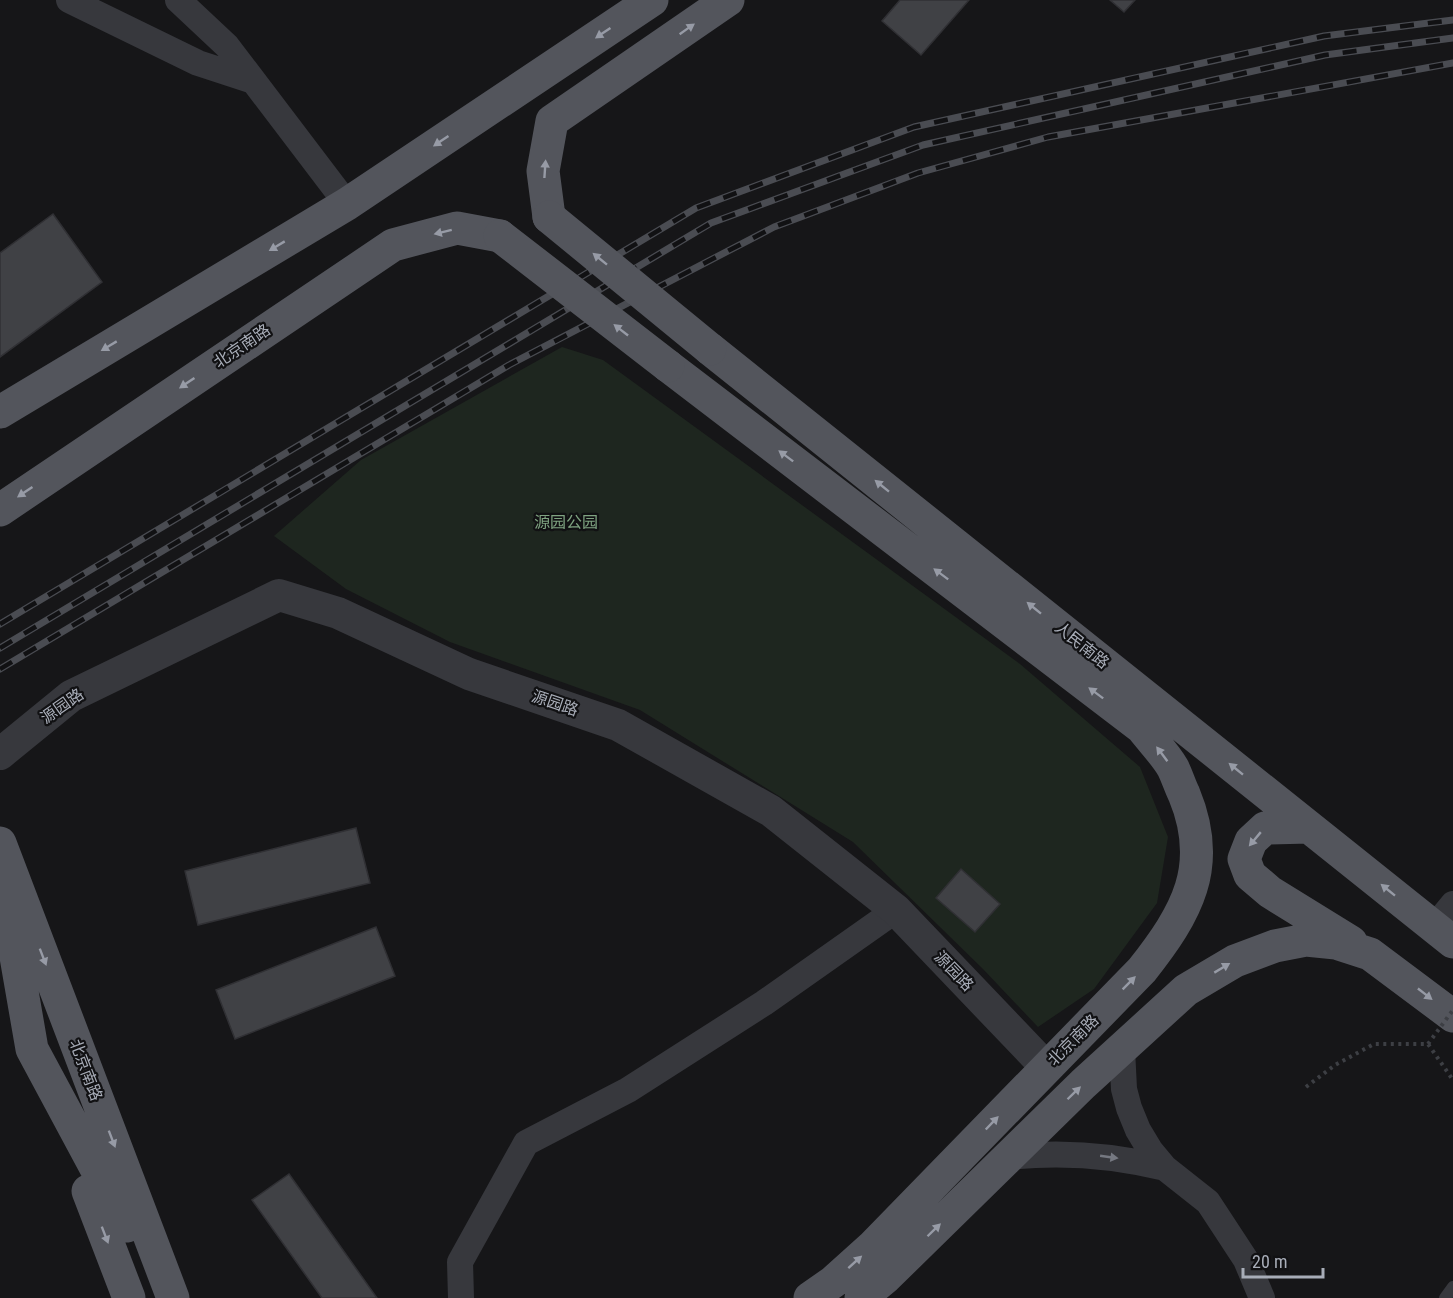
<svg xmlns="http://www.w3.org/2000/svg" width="1453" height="1298" font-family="'Roboto Condensed','Noto Sans SC',sans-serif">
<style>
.park{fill:#1e261f}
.building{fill:#404145;stroke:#303034;stroke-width:1.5}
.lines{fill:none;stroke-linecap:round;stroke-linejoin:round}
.path{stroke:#3d3f44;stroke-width:4;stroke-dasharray:3 4.5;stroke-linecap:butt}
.service{stroke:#37383d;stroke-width:12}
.minor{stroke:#37383d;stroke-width:26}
.tertiary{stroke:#37383d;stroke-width:32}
.primary{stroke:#53555c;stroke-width:33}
.rail-casing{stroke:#4a4c52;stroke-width:7}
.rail{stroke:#111113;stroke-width:4.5;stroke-dasharray:14;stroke-linecap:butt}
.path-bridge{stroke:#3d3f44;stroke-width:4;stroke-dasharray:3 4.5;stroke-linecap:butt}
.primary-bridge{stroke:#53555c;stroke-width:33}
.oneway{fill:#979ba6}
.oneway2{fill:#757881}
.labels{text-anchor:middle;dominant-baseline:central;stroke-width:4.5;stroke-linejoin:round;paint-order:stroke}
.street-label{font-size:16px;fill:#a8adb8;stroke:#111113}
.park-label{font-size:16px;fill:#7fa381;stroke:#111113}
</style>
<rect width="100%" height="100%" fill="#161618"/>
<path class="park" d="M562 347 603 360 1020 664 1140 767 1168 837 1157 903 1094 989 1038 1027 983 969 853 842 640 710 450 642 346 589 274 536 361 460Z"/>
<path class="building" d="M900 0H969L921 55 882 21Z
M1110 0H1135L1124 12Z
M53 214 102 282 0 357V253Z
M356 828 370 883 198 925 185 871Z
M961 869 1000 904 975 932 936 898Z
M376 927 395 976 235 1039 216 990Z
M289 1174 377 1298H322L252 1200Z"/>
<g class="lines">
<path class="path" d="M1306 1087 1335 1065 1374 1044H1428L1453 1080"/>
<path class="service" d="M1445 1298 1453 1287"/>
<path class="minor" d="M69 0 198 63 253 81
M178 0 227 46 347 204
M1434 927 1453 904
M1122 1049 1124 1089 1129 1108 1138 1130 1150 1150 1165 1168 1208 1202 1246 1260 1262 1298
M1008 1157C1063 1151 1113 1155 1165 1168
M461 1298 460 1262 526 1143 628 1090 764 1003 896 910"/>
<path class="tertiary" d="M0 754 71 696 279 595 338 613 469 674 618 725 771 811 896 910 1046 1067"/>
<path class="primary" d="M549 217 543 171 552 121 728 0
M710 349 1453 942
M668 366 1142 728C1152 741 1165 754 1173 768 1177 776 1180 786 1184 794 1214 866 1187 913 1142 970L873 1246 833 1282 810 1298
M0 412 347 204 652 0
M0 510 393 245 457 228 500 236
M1309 827 1265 828 1251 841 1244 859 1250 875 1270 892 1351 942
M0 843 173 1298
M6 899 32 1049 127 1226
M88 1191 129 1298
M861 1298 886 1277 1083 1084 1186 990 1235 961 1275 946 1306 940 1336 943 1370 954 1453 1016"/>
<g class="rail-casing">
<path id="rail" d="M0 624 696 208 914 127 1324 36 1453 20
M0 648 711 223 923 145 1325 55 1453 38
M0 669 509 365 774 227 918 173 1048 137 1453 63"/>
</g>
<use href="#rail" class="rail"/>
<path class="path-bridge" d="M1428 1044 1453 1010"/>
<path class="primary-bridge" d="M549 217 710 349
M500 236 668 366"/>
</g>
<defs><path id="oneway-solid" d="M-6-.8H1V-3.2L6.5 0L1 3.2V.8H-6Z" transform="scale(1.5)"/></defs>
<g class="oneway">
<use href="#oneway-solid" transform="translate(687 29) rotate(-35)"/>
<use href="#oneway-solid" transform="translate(603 33) rotate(146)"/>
<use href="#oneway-solid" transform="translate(441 141) rotate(146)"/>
<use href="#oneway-solid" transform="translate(545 169) rotate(-86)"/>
<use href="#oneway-solid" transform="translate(443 232) rotate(166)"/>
<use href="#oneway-solid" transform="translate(277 246) rotate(149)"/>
<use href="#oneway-solid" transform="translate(600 259) rotate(-141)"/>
<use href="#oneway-solid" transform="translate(621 330) rotate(-142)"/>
<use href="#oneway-solid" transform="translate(109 346) rotate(149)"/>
<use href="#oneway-solid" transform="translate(187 383) rotate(146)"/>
<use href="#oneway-solid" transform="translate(786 456) rotate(-143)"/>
<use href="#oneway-solid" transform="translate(882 486) rotate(-141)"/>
<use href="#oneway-solid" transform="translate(25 492) rotate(146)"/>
<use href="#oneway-solid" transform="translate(941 574) rotate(-143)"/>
<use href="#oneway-solid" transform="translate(1034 608) rotate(-141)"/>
<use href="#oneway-solid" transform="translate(1096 693) rotate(-143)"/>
<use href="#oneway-solid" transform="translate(1162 754) rotate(-127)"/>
<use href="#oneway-solid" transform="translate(1236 769) rotate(-141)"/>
<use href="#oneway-solid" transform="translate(1255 839) rotate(130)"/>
<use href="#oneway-solid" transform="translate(1388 890) rotate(-141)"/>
<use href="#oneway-solid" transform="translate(43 957) rotate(69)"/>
<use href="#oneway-solid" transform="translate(1222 968) rotate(-31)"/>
<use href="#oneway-solid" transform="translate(1129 983) rotate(-45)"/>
<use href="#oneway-solid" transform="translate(1425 994) rotate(38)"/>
<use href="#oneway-solid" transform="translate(1074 1093) rotate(-44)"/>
<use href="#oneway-solid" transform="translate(992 1123) rotate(-46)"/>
<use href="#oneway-solid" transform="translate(112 1139) rotate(69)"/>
<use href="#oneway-solid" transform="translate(934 1230) rotate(-44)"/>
<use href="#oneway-solid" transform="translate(105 1235) rotate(69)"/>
<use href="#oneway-solid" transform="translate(855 1262) rotate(-42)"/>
</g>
<use class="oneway2" href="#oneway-solid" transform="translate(1109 1157) rotate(8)"/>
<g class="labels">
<g class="street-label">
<text transform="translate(242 346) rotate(-34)">北京南路</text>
<text transform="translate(1082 645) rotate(39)">人民南路</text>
<text transform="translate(555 703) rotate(19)">源园路</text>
<text transform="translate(62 706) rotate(-35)">源园路</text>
<text transform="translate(954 971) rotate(46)">源园路</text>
<text transform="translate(1073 1040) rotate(-45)">北京南路</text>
<text transform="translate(86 1070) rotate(69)">北京南路</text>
</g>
<g class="park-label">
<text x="566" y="522">源园公园</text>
</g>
</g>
<path d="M1243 1268v9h80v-9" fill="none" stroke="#a8adb8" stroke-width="3"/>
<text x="1252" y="1268" font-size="18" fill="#a8adb8" stroke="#111113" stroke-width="4.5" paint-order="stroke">20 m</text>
</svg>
